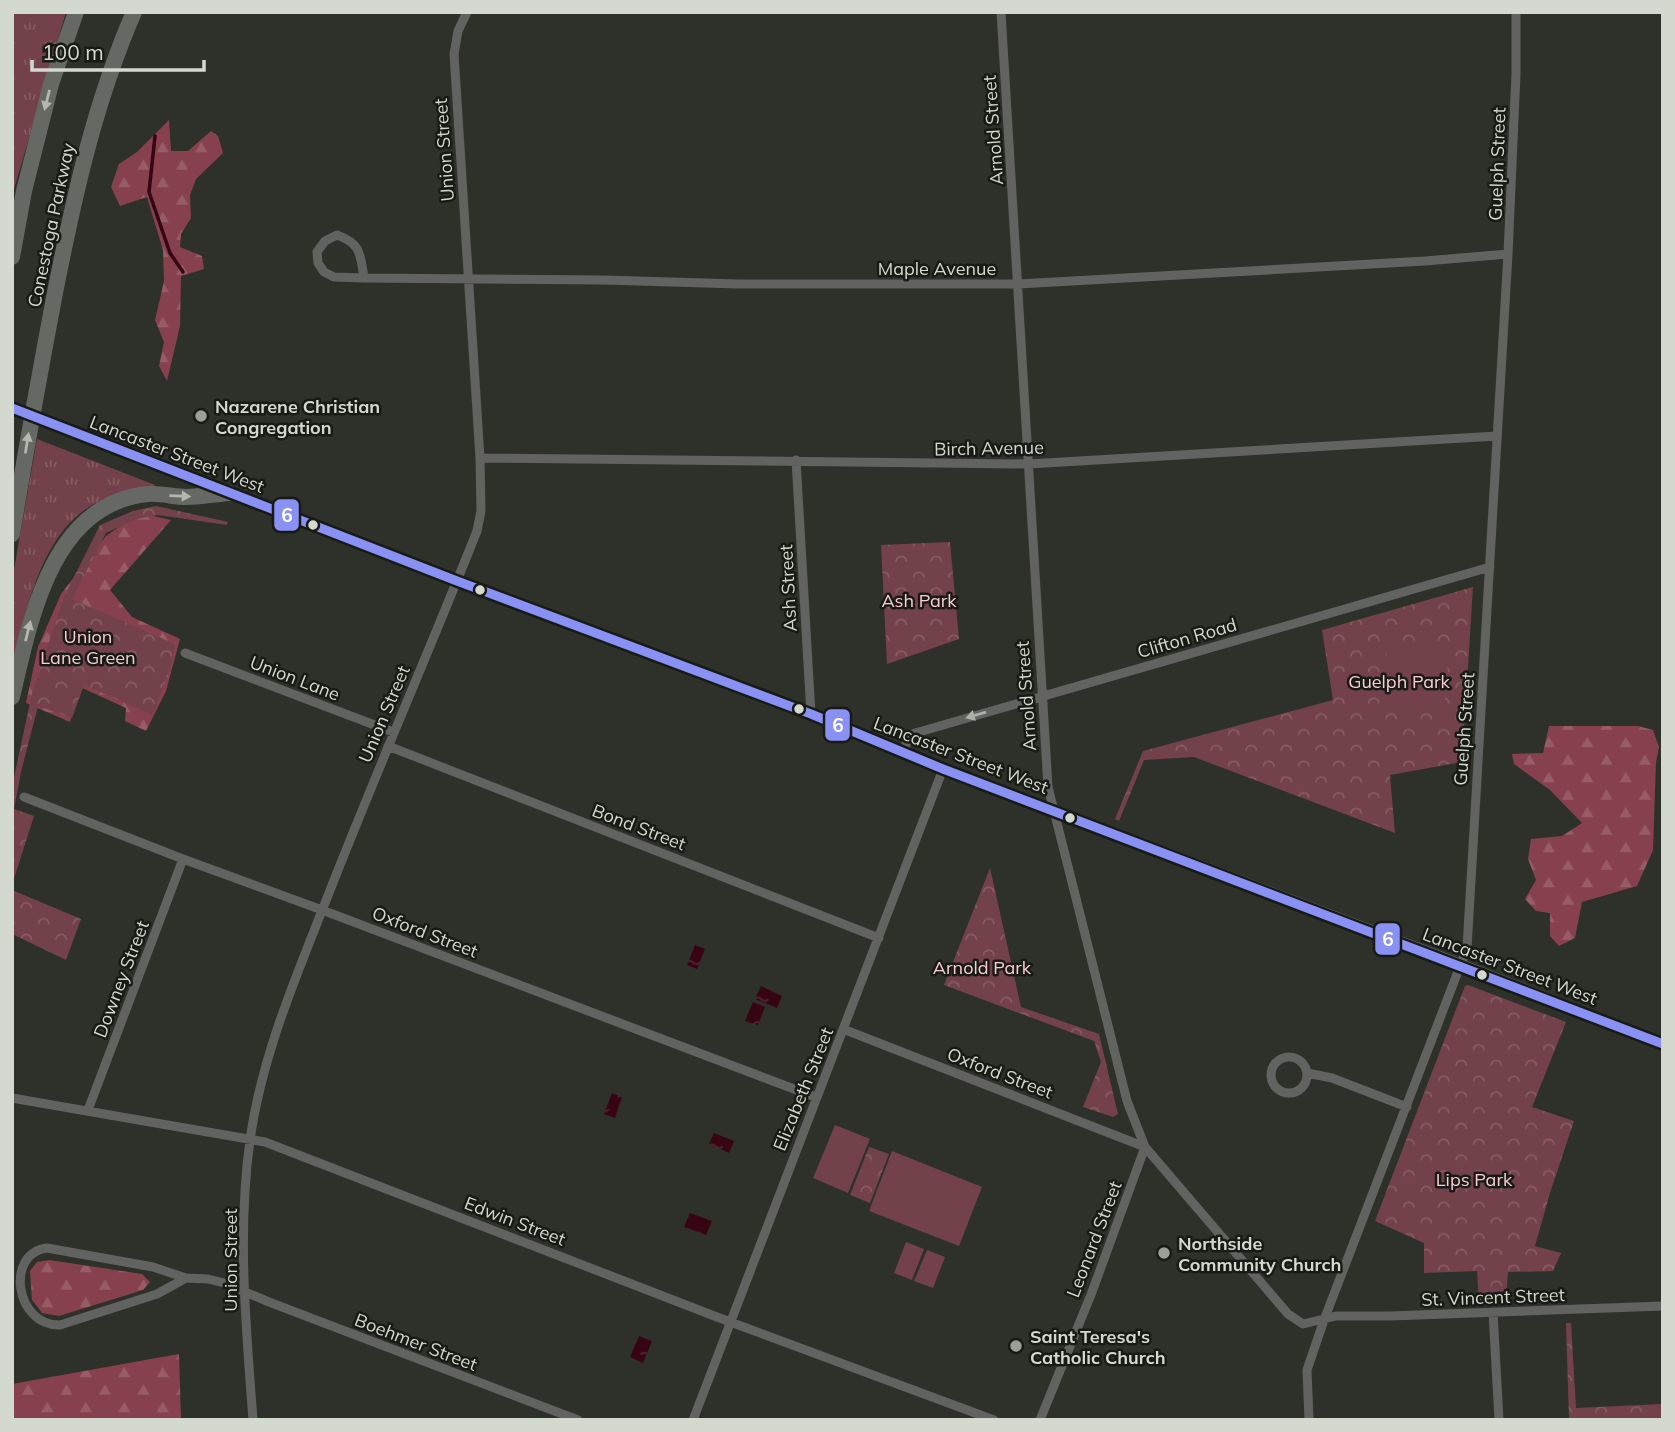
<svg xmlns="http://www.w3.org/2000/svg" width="1675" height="1432" font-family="Mulish,sans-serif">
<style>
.grass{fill:url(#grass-tufts)}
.forest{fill:url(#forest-firs)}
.park{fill:url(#park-crowns)}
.pitch{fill:#734149}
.water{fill:url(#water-ripples)}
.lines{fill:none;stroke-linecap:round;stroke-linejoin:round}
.stream{stroke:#370413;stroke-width:3.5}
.street{stroke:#626360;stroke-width:9}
.secondary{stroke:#6c6e6b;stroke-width:12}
.highway{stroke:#666864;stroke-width:16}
.bus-1-casing{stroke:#181b15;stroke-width:14}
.bus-1{stroke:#8a91f4;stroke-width:9}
.oneway{fill:#b3b7b0}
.oneway2{fill:#acb0a9}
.poi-dot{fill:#9a9e96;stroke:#181b15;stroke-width:2.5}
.bus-dot{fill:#d4d9d0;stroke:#181b15;stroke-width:2.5}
.labels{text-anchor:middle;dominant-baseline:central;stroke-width:5;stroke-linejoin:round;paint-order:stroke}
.street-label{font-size:18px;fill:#d4d9d0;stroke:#181b15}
.poi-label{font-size:18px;font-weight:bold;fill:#d4d9d0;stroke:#181b15;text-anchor:start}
.park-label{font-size:18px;fill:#fccbd1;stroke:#181b15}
.line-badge{stroke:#181b15;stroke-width:2.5}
.badge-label{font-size:19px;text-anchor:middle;font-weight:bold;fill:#fff}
</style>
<defs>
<pattern id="grass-tufts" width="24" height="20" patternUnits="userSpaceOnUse" patternTransform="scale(1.75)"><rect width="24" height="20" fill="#734149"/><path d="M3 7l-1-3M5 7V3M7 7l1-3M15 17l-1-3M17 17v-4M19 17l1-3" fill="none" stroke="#865c62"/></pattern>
<pattern id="forest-firs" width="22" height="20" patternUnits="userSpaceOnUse" patternTransform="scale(1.75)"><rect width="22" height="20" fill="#87414e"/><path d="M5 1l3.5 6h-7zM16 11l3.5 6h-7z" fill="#975c66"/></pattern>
<pattern id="park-crowns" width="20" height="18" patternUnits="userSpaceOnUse" patternTransform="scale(1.75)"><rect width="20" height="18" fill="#734149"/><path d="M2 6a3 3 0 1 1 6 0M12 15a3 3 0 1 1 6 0" fill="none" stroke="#865c62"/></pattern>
<pattern id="water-ripples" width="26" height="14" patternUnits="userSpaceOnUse" patternTransform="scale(1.75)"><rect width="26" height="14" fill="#370413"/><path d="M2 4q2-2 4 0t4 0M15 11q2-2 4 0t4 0" fill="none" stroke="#532834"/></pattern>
</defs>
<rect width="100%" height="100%" fill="#2d312a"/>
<path class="grass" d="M12 12H66L14 189H12Z
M37 439 155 485 156 490C142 492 127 493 113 497 44 514 27 608 12 665V581Z"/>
<path class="forest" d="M169 120 171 151H188L211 131 218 136 223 153 196 179 190 195 191 218 181 234 180 247 202 256 204 269 181 276 180 326 167 381 159 366 164 342 155 320 164 281 163 250 147 197 120 206 111 187 119 164 137 152Z
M139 513 171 520 110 590 132 617 180 639 166 691 146 731 125 721 126 708 80 687 70 722 26 703 38 647 61 594 106 536Z
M1549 726H1638L1653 730 1659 747 1656 762 1653 850 1637 886 1582 902 1575 938 1559 946 1550 936V913L1536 911 1525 899 1536 880 1528 859 1531 839 1562 836 1582 823 1550 790 1514 764 1512 754 1543 753Z
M49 1260 142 1274 150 1282 143 1290 59 1316 42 1313 32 1300 30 1271 37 1262Z
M179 1354 181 1420H12V1384Z"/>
<path class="park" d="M156 506 228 522 227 525 158 515 136 519 106 533 72 599 175 644 173 658 153 715 84 685 72 718 38 706 21 772 14 809 34 816 12 885V787L32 693 63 599 100 525 133 511Z
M950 542 959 639 887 664 881 545Z
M1473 587 1462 762 1390 775 1395 833 1194 757 1144 760 1119 821 1115 819 1143 751 1333 700 1322 630Z
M990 868 1021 1007 1099 1034 1118 1114 1113 1117 1083 1107 1101 1062 1094 1041 944 985Z
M12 890 81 919 66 960 12 934Z
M1468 985 1566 1022 1532 1107 1574 1121 1550 1193 1535 1246 1561 1253 1553 1271 1508 1272 1506 1302 1479 1303 1477 1271 1424 1273V1243L1375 1221 1465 986Z
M869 1147 889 1154 870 1203 850 1195Z
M1566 1323H1571L1576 1408 1663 1404V1420H1569Z"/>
<path class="pitch" d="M1387 646 1449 652 1444 707 1382 702Z
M835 1125 870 1139 848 1193 813 1178Z
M892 1151 982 1187 959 1246 869 1211Z
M906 1242 924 1249 912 1280 894 1273Z
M927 1250 945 1257 933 1288 914 1281Z"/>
<path class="water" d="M695 945 705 949 697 969 687 965Z
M761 986 782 996 777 1008 755 999Z
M753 1002 765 1007 758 1025 745 1021Z
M612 1093 622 1097 615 1118 604 1114Z
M714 1133 734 1141 729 1153 709 1144Z
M690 1213 712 1221 706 1235 684 1227Z
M639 1336 652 1341 643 1363 630 1357Z"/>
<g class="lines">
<path class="stream" d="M155 136 149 192 170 253 183 272"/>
<path class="street" d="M1001 12 1048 787 1127 1101 1145 1147 1288 1314 1303 1324 1336 1316H1391L1663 1306
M364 278C360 255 362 244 337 235L325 241 317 252 318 263 324 272 334 277 364 278 605 280 738 284H1018L1425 261 1508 254
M480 458 1029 464 1497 436
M796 460 811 714
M185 653 393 732
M388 746 879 938
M902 752 912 734 1490 567
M24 797 183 859 322 910 815 1097
M843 1029 1145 1147 1092 1292 1040 1420
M1271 1075a18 18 0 1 1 36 0a18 18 0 1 1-36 0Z
M1307 1073 1332 1078 1407 1107
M12 1098 265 1142 717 1317 994 1420
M88 1110 183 859
M186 1278 157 1294 60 1325C15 1326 5 1253 47 1248L153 1267 186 1278 208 1279 224 1283 269 1302 578 1420
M1493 1312 1499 1420
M253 1420C246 1326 237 1233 250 1140 262 1055 296 977 327 898 375 775 428 654 477 531L481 511 480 458 454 54 458 31 467 12
M693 1420 943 769
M1309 1420 1307 1370 1324 1320 1467 948 1508 254 1516 74V12"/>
<path class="secondary" d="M12 408 457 581 811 714 943 769 1461 965 1663 1044"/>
<path class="highway" d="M12 257 24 191 51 84 76 12
M12 534C25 456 39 377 54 298 73 201 94 104 134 12
M12 697C30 621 51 503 148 494 161 493 174 497 186 497 200 497 215 494 229 493"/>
<g class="bus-1-casing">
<path id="bus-1" d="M12 408 457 581 811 714 943 769 1663 1044"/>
</g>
<use href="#bus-1" class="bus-1"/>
</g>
<defs><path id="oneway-solid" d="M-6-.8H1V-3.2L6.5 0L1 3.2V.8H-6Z" transform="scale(1.75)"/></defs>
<g class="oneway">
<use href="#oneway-solid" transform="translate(47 100) rotate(104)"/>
<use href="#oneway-solid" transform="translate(27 443) rotate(-81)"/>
<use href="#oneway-solid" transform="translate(180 496) rotate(2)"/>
<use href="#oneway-solid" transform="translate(28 631) rotate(-76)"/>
</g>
<use class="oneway2" href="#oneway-solid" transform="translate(976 715) rotate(164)"/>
<g class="poi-dot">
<circle cx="201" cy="416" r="7"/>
<circle cx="1164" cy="1253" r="7"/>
<circle cx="1016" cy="1346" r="7"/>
</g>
<g class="bus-dot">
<circle cx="313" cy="525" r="6"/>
<circle cx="480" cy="590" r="6"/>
<circle cx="799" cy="709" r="6"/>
<circle cx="1070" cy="818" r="6"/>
<circle cx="1482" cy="975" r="6"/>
</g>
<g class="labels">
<g class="street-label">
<text transform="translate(993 130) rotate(-94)">Arnold Street</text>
<text transform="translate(444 150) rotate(-94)">Union Street</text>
<text transform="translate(1497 164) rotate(-88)">Guelph Street</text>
<text transform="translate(51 225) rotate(-78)">Conestoga Parkway</text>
<text x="937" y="268">Maple Avenue</text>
<text transform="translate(989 448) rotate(-1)">Birch Avenue</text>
<text transform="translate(177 454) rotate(21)">Lancaster Street West</text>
<text transform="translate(788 588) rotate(-93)">Ash Street</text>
<text transform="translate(1187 638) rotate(-16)">Clifton Road</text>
<text transform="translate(295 678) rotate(21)">Union Lane</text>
<text transform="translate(1026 696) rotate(-94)">Arnold Street</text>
<text transform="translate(384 714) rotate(-67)">Union Street</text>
<text transform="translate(1464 729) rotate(-86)">Guelph Street</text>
<text transform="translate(961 755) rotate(21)">Lancaster Street West</text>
<text transform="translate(639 827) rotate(21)">Bond Street</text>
<text transform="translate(425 932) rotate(21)">Oxford Street</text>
<text transform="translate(1510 966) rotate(21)">Lancaster Street West</text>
<text transform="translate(121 979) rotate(-69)">Downey Street</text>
<text transform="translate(1000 1073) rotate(21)">Oxford Street</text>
<text transform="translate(803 1089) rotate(-68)">Elizabeth Street</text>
<text transform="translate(515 1221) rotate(21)">Edwin Street</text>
<text transform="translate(1094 1239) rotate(-69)">Leonard Street</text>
<text transform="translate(230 1260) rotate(-90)">Union Street</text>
<text transform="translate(1493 1297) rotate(-2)">St. Vincent Street</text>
<text transform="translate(416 1342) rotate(21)">Boehmer Street</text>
</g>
<g class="poi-label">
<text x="215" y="406">Nazarene Christian<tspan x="215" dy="21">Congregation</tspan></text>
<text x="1178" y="1243">Northside<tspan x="1178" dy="21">Community Church</tspan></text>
<text x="1030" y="1336">Saint Teresa's<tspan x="1030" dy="21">Catholic Church</tspan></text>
</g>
<g class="park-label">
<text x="919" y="600">Ash Park</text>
<text x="88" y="636">Union<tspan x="88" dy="21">Lane Green</tspan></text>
<text x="1399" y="681">Guelph Park</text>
<text x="982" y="967">Arnold Park</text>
<text x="1474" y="1179">Lips Park</text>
</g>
</g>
<g class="line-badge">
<rect x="273" y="498" width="27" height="34" rx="7" fill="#8a91f4"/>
<rect x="824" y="708" width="27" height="34" rx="7" fill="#8a91f4"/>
<rect x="1374" y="922" width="27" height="34" rx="7" fill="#8a91f4"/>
</g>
<g class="badge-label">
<text x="287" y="522">6</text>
<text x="838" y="732">6</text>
<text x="1388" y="946">6</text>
</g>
<rect width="1675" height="1432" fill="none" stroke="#d4d9d0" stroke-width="28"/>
<path d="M32 60v10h172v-10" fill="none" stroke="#d4d9d0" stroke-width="3.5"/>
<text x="42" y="60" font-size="21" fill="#d4d9d0" stroke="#181b15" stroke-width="5" paint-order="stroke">100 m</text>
</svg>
